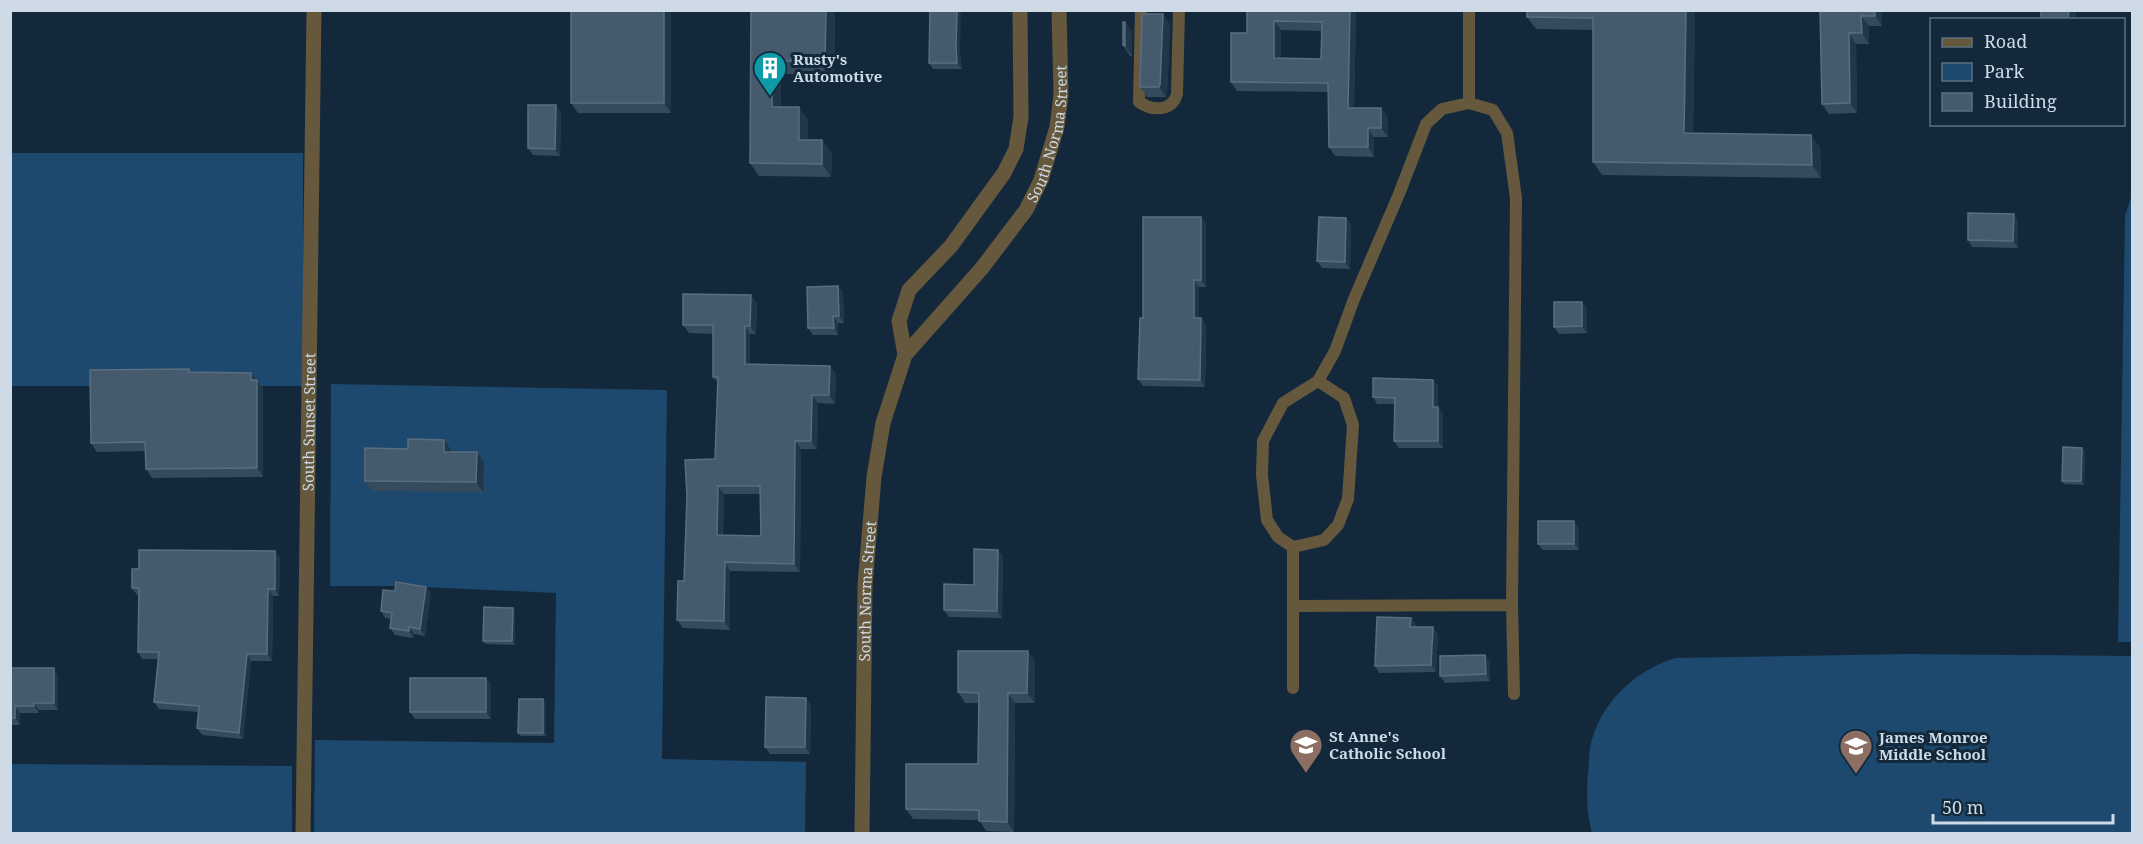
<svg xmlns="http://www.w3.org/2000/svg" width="2143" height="844" font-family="'Noto Serif',serif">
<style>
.green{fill:#1c496d}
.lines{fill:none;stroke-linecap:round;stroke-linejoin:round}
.service{stroke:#65583d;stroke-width:12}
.minor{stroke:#65583d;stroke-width:15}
.tertiary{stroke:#65583d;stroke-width:15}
.wall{fill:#354a5d;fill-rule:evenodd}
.shaded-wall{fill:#203649}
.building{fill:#455a6c;stroke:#5a6e7f;stroke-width:1.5;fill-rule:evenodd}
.labels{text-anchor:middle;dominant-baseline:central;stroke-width:6;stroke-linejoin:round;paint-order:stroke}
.poi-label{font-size:15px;font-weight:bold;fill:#cedbe7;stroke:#13293b;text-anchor:start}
.street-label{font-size:15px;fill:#cedbe7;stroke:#13293b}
</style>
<rect width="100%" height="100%" fill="#13293b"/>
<path class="green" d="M11 153H303V386H11Z
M2132 194V642H2118L2125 216Z
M331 384 667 390 662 759 806 762 805 833 314 834 315 740 554 743 556 593 403 586H330Z
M1908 654 2132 656V833H1592C1587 815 1586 794 1588 774 1589 765 1589 756 1590 747 1600 703 1634 671 1675 658Z
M11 764 292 766V833H11Z"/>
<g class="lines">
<path class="service" d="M1141 10 1139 102C1152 111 1172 112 1177 94L1179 10
M1318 381 1344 398 1353 425 1348 499 1338 525 1324 540 1293 547 1278 537 1267 520 1262 475 1263 441 1283 403 1318 381 1335 351 1354 299 1399 194 1426 124 1442 109 1469 103V10
M1512 605 1514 694
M1293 606 1512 605 1516 198 1507 133 1493 110 1469 103
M1293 688V547"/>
<path class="minor" id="s1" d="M303 834 314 10"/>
<g class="tertiary">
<path d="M905 355 899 321 909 290 951 246 1004 173 1016 149 1021 117 1020 10"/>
<path id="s2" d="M862 834 865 585 874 477 883 423 905 355 982 268 1026 210 1041 180 1057 127 1061 95 1059 10"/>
</g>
</g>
<path class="wall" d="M671 10V113H578L571 103Z
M751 10H835L834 74H781V107L808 120V140H822L832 153 831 177 759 176 750 163Z
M1247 10H1356L1354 108 1388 117V137H1374V157L1335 156 1329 147 1328 92 1237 91 1231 82 1247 33ZM1281 30 1322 31 1321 59 1281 58Z
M1527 10H1695L1693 133 1820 147 1821 178 1602 175 1593 162V30L1536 29 1527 17Z
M1820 10H1882V26H1869V44H1856L1857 113 1829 114 1822 104Z
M1125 22 1132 32V56H1130L1123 45Z
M1170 24 1167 95 1166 97H1147L1140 87Z
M960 53 962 69H933L929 63Z
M561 112 560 156 533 155 528 148Z
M1201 217 1206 224V287H1199V318H1201L1206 325 1205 387 1143 386 1138 379 1143 318Z
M1346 218 1351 225 1350 269 1322 268 1317 261Z
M2018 221V248L1972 247 1968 240Z
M838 286 843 293 844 323H838V335H813L808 328Z
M1582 302 1587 309V333L1559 334 1554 327Z
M757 303 756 334H750V364L830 366 836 374 835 404 818 403 817 449H801L800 572 730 571V630L683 628 677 620 684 581 715 459 718 383 713 377V334L689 333 683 325ZM724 494H760L761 536 723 535Z
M191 372 251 373 263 389V477L152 478 146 469 145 451 97 452 91 443Z
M1433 380 1438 386V407L1443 414V448H1399L1394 441V404H1377L1373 397Z
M451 450V452H477L484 462 483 492 372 491 365 481Z
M2085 451 2084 485 2064 484 2062 481Z
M1579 528V550H1543L1538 544Z
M275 551 280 558 279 596H273L272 661H251L243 739 202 735 197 728 199 712 159 709 154 702 158 659H142L138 652 139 595H137L132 588 139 569Z
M1003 556 1002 618 949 617 944 610 974 585Z
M426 587 431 594 425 636 414 634 413 638 395 635 390 628 391 619 385 618 381 611 395 591Z
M513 608 515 611V645L486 644 483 641Z
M1411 618 1416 625 1415 627 1438 634 1436 672 1379 673 1375 666Z
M1485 655 1490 662V681L1445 683 1440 676Z
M1035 661V703H1015L1014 832 986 831 979 820 913 819 906 809 978 764V703H965L958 692Z
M10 668 58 675V710H39V713H20V725H10Z
M486 678 491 685V719H415L410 712Z
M806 698 811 705 810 754H770L765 747Z
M546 702V736H521L518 733Z"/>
<path class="shaded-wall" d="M664 10H671V113L664 103Z
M826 10H835L834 74 825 61Z
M957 10H961L960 53 962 69 957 63 956 47Z
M1350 10H1356L1354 117 1348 108Z
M1686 10H1695L1693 145 1684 133Z
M1875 10H1882V26L1875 16Z
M2069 10H2076V20H2068Z
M1163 14 1170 24 1167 95 1166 97 1159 87Z
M1861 16 1869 26V44L1862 33Z
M1274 21 1281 30V67L1274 58Z
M1125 22 1132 32V56L1125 46Z
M1849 33 1856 44 1857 113 1850 103Z
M772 61 781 74V120L772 107Z
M556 105 561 112 560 156 555 149Z
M799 107 808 120V153L799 140Z
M1381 108 1388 117V137L1381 128Z
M1368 128 1374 137V157L1368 147Z
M1811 135 1820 147 1821 178 1812 165Z
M822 140 832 153 831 177 822 164Z
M2014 214 2018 221V248L2013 241Z
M1201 217 1206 224V287L1201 280Z
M1346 218 1351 225 1350 269 1345 262Z
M1194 280 1199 287V325L1194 318Z
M838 286 843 293 844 323 839 316Z
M751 295 757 303 756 334 750 326Z
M1582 302 1587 309V333L1582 326Z
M833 316 838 323V335L834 328Z
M1201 318 1206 325 1205 387 1200 380Z
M745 326 750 334V373L745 364Z
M830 366 836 374 835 404 829 395Z
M251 373 263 389V477L257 468Z
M1433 380 1438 386V414L1433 407Z
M812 395 818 403 817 449 811 441Z
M1438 407 1443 414V448L1438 441Z
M444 440 451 450V462L444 452Z
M795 441 801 449 800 572 794 564Z
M2082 448 2085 451 2084 485 2081 481Z
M477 452 484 462 483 492 476 482Z
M718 486 724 494 722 543 717 535Z
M1574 521 1579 528V550L1574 544Z
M998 550 1003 556 1002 618 997 611Z
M275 551 280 558 279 596 275 589Z
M725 562 730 571V630L724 621Z
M426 587 431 594 425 636 420 629Z
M268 589 273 596 272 661 267 654Z
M513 608 515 611V645L512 641Z
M1411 618 1416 625 1415 634 1410 627Z
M409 627 414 634 413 638 409 631Z
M1433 627 1438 634 1436 672 1431 665Z
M1028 651 1035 661V703L1027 693Z
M247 654 251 661 243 739 239 733Z
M1485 655 1490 662V681L1486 674Z
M54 668 58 675V710L54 703Z
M486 678 491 685V719L486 712Z
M1008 693 1015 703 1014 832 1007 822Z
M806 698 811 705 810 754 805 747Z
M543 699 546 702V736L543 733Z
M34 703 39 710V713L34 706Z
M15 706 20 713V725L15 718Z"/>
<path class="building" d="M571 10H664V103H571Z
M751 10H826L825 61H772V107H799V140H822V164L750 163Z
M930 10H957L956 47 957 63H929Z
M1247 10H1350L1348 108H1381V128H1368V147H1329L1328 83 1231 82V33H1247ZM1274 21 1322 22 1321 59 1274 58Z
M1527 10H1686L1684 133 1811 135 1812 165 1593 162V18L1527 17Z
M1820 10H1875V16H1861L1862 33H1849L1850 103 1822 104Z
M2041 10H2069L2068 20H2041Z
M1142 14H1163L1160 85 1159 87H1140Z
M1123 22H1125V46L1123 45Z
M528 105H556L555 149 528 148Z
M1968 213 2014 214 2013 241 1968 240Z
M1143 217H1201V280H1194V318H1201L1200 380 1138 379 1140 318H1143Z
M1319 217 1346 218 1345 262 1317 261Z
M838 286 839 316H833L834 328H808L807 287Z
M683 294 751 295 750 326H745V364L830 366 829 395H812L811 441H795L794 564 725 562 724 621 677 620 678 581H684L687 496 685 460 715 459 718 377H713V325H683ZM718 486H760L761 536 717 535Z
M1554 302H1582V326L1554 327Z
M189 369V372L251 373V380H257V468L146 469 145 442 91 443 90 370Z
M1373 378 1433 380V407H1438V441H1394L1395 398 1373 397Z
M408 439 444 440V452H477L476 482 365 481V448L408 449Z
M2063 447 2082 448 2081 481H2062Z
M1538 521H1574V544H1538Z
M974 549 998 550 997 611 944 610V584L974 585Z
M139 550 275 551V589H268L267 654H247L239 733 197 728 199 706 154 702 159 652H138L139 588H132V569H139Z
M396 582 426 587 420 629 409 627V631L390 628 392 613 381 611 383 590 395 591Z
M484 607 513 608 512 641H483Z
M1377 617 1411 618 1410 627H1433L1431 665 1375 666Z
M958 651H1028L1027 693H1008L1007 822 979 821V810L906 809V764H978L979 693 958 692Z
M1485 655 1486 674 1440 676V656Z
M10 668H54V703H34V706H15V718H10Z
M410 678H486V712H410Z
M766 697 806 698 805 747H765Z
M519 699H543V733H518Z"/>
<defs>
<g id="building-pin" transform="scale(1.725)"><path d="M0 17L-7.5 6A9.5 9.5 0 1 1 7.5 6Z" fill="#0f9aa8" stroke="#13293b"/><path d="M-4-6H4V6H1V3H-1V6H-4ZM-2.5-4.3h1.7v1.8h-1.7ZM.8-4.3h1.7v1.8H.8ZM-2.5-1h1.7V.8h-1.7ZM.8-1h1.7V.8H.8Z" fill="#fff"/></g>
<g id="school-pin" transform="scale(1.725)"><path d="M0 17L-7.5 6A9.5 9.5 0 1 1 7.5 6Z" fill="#8d6e63" stroke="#13293b"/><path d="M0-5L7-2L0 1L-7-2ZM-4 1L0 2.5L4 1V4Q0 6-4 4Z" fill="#fff"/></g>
</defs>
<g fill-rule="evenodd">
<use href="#building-pin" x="770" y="68"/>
<use href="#school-pin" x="1306" y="745"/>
<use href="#school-pin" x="1856" y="746"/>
</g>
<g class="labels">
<g class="poi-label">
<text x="793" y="59">Rusty's<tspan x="793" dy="17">Automotive</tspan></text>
<text x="1329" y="736">St Anne's<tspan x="1329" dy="17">Catholic School</tspan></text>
<text x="1879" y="737">James Monroe<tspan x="1879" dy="17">Middle School</tspan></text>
</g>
<g class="street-label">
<text stroke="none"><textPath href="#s2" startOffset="753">South Norma Street</textPath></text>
<text stroke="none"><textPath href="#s1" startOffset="412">South Sunset Street</textPath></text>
<text stroke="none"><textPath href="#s2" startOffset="243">South Norma Street</textPath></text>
</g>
</g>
<rect width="2143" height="844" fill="none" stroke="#cedbe7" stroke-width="24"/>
<rect x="1930" y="18" width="195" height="108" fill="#13293b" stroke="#5e7080" stroke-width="1.5"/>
<rect x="1942" y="38" width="30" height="9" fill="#65583d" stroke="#5e7080" stroke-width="1.5"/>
<text x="1984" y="48" font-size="18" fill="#cedbe7">Road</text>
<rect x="1942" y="63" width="30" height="18" fill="#1c496d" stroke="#5e7080" stroke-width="1.5"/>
<text x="1984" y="78" font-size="18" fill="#cedbe7">Park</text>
<rect x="1942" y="93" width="30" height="18" fill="#455a6c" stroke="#5e7080" stroke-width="1.5"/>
<text x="1984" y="108" font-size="18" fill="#cedbe7">Building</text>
<path d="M1933 814v9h180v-9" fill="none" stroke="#cedbe7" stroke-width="3"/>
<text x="1942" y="814" font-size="18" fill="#cedbe7" stroke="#13293b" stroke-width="4.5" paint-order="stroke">50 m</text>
</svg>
